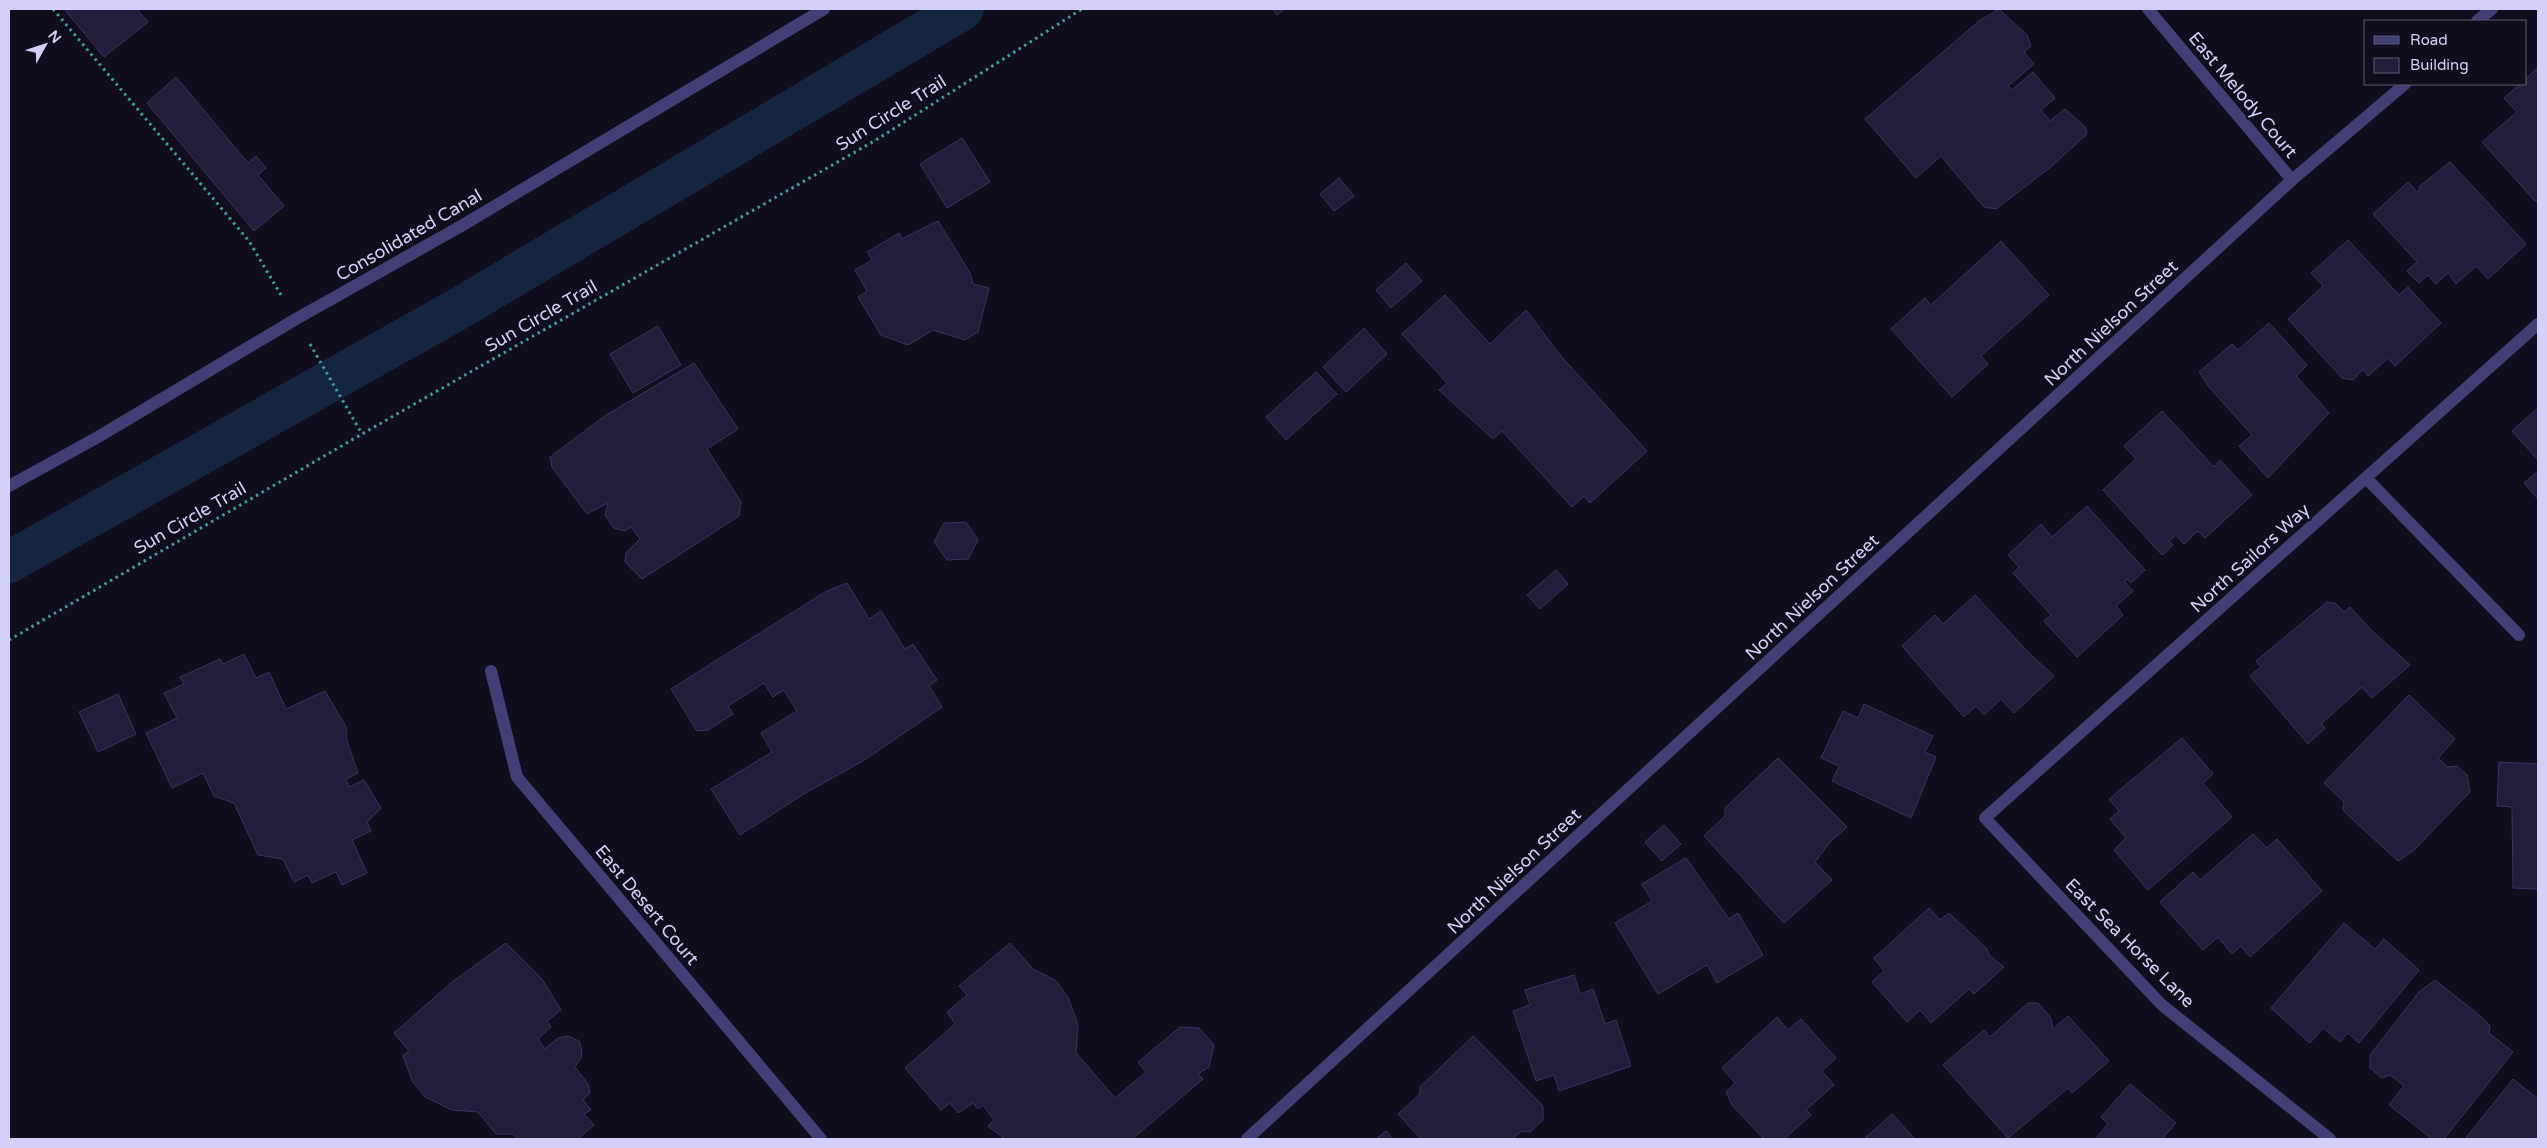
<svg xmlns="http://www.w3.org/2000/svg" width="2547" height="1148" font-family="'Varela Round',sans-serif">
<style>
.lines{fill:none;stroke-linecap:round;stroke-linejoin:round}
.canal{stroke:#14253f;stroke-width:42}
.building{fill:#231c3a;stroke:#3b3163}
.path{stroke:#3ca09a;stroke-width:3;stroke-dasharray:2.5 4;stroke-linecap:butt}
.minor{stroke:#413f75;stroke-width:12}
.labels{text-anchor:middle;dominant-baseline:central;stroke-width:5;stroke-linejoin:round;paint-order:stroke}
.street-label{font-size:18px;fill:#d4cff9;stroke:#100e1c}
</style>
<rect width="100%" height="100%" fill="#100e1c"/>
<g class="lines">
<path class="canal" d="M9 562 458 309 963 9"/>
</g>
<path class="building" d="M64 9H137L148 22 104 57Z
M1272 9H1285L1277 15Z
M1999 9 2027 35 2031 46 2024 52 2034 64 2008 86 2012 90 2033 72 2055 98 2041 110 2050 121 2065 109 2085 127 2087 134 2052 166 1996 209 1984 207 1941 156 1916 178 1865 119 1979 21Z
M2538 67V201H2535L2482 142 2517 112 2504 98 2520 84H2526V79Z
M176 77 248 163 256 156 266 168 258 175 284 206 254 231 147 103Z
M962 138 990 182 947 208 920 164Z
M2450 162 2526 244 2488 279 2476 266 2456 284 2448 273 2436 284 2428 275 2419 283 2407 271 2417 262 2373 214 2408 182 2418 193 2420 186Z
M1339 178 1354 196 1334 211 1320 194Z
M938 221 970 273 973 284 989 288 978 332 965 340 933 330 908 345 881 335 858 297 867 291 855 270 872 260 867 252 899 233 902 239Z
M2348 240 2399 295 2408 287 2441 323 2395 366 2388 358 2368 376 2363 369 2353 380 2342 378 2288 319 2323 286 2311 273Z
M2001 241 2049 295 1981 356 1988 364 1952 397 1891 329 1925 298 1931 305Z
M1406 263 1422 281 1391 308 1376 290Z
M1445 295 1490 344 1526 310 1560 355 1647 451 1590 503 1584 496 1572 507 1502 431 1493 439 1439 390 1447 383 1402 334Z
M2269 323 2307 365 2296 376 2329 413 2268 478 2239 446 2252 435 2209 387 2199 372 2232 344 2238 350Z
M658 326 681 365 633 393 610 354Z
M1364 328 1387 354 1346 392 1323 367Z
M694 363 738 429 707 449 741 502 739 516 642 579 625 562 626 553 640 539 631 527 625 531 614 528 605 515 608 503 587 514 552 467 550 457 606 415Z
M1316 372 1337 394 1286 440 1266 417Z
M2538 408V460L2512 431Z
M2162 411 2214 467 2220 460 2252 495 2205 538 2198 531 2184 544 2176 535 2169 541 2173 545 2162 555 2103 490 2136 459 2124 446Z
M2538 471V499L2524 483Z
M2087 506 2145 570 2131 583 2127 579 2125 582 2133 591 2116 606 2123 615 2077 657 2044 621 2051 615 2013 573 2019 567 2008 555 2041 524 2052 537Z
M966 522 978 540 968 559 947 560 934 542 944 523Z
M1556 570 1568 584 1540 609 1527 595Z
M847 583 869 619 881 611 905 649 913 644 937 680 929 686 942 707 863 761 807 792 740 835 711 789 772 752 761 733 797 711 784 690 773 697 764 683 728 706 733 714 708 730 697 731 671 689 825 592Z
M1975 595 2028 652 2054 676 2014 713 2001 699 1984 715 1976 706 1964 717 1902 646 1935 615 1943 624Z
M2327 602 2335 603 2344 612 2350 607 2371 630 2410 665 2372 698 2362 687 2321 724 2325 728 2308 744 2250 676 2261 667 2256 661Z
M244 654 256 678 269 672 286 709 325 691 346 727 347 741 358 773 346 779 349 787 364 780 381 808 367 822 371 831 352 840 367 873 342 885 336 872 312 883 308 875 294 882 283 859 258 855 234 803 214 796 203 773 172 788 146 733 177 718 164 693 184 684 180 677 220 659 223 664Z
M118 694 136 734 98 752 79 712Z
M2409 695 2455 739 2438 758 2447 767 2457 766 2467 775 2470 792 2414 850 2398 861 2351 818 2343 810 2344 802 2324 783Z
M1864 704 1933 736 1925 752 1936 757 1911 818 1832 781 1839 766 1821 758 1843 711 1858 718Z
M2182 738 2213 774 2203 783 2232 817 2148 890 2114 850 2126 838 2110 819 2119 811 2109 799Z
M1778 758 1847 827 1830 842 1815 862 1832 880 1784 923 1704 836 1725 816V808Z
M2499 762 2538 764V889L2513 888 2512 807 2497 806Z
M1664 825 1681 844 1662 861 1645 842Z
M2253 834 2267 848 2277 839 2322 891 2250 957 2241 946 2232 954 2218 937 2203 950 2160 902 2193 872 2200 880Z
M1686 858 1729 919 1738 913 1763 955 1717 983 1707 965 1658 994 1615 923 1652 901 1642 884Z
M1929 908 1940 920 1949 913 1986 948 1990 956 2004 967 1974 994 1969 989 1931 1023 1920 1010 1907 1022 1872 982 1884 971 1874 958Z
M2344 923 2375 949 2384 939 2419 970 2359 1043 2348 1033 2340 1042 2323 1028 2310 1043 2271 1008Z
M506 943 542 979 561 1010 547 1021 551 1027 538 1039 545 1049 558 1038 568 1036 579 1041 582 1050 581 1058 575 1067 588 1084 590 1093 583 1100 591 1110 584 1114 594 1125 578 1139H519L513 1134H496L478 1112 452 1110 425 1097 412 1081 403 1055 409 1051 394 1033 452 982Z
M1010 943 1033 969 1055 980 1068 997 1078 1025 1076 1053 1115 1098 1146 1072 1138 1062 1180 1027 1199 1028 1214 1045 1209 1067 1198 1074 1203 1079 1132 1139H1005L988 1126 994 1120 983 1105 978 1109 973 1103 958 1113 950 1103 941 1110 905 1068 955 1024 947 1012 967 995 959 986Z
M1574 975 1580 994 1593 989 1605 1024 1616 1020 1631 1066 1559 1091 1554 1075 1536 1081 1513 1011 1530 1005 1525 990Z
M2435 980 2479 1015 2490 1026 2489 1033 2513 1052 2444 1139H2432L2389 1105 2404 1086 2390 1075 2382 1078 2370 1068V1055L2419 992Z
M2028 1003H2038L2051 1018 2053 1029 2068 1016 2109 1061 2072 1093 2068 1088 2008 1138 1943 1065 1984 1030 1990 1037Z
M1777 1017 1788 1030 1801 1019 1836 1058 1822 1071 1834 1085 1806 1110 1811 1115 1784 1139H1764L1732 1105 1726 1092 1735 1083 1722 1068Z
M1473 1036 1543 1106V1120L1530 1132 1522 1131 1512 1139H1421L1398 1114 1420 1094V1087Z
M2513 1079 2538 1099V1139H2465Z
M2130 1084 2176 1123 2162 1139H2095L2108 1124 2101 1117Z
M1892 1114 1915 1139H1864Z
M1386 1131 1393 1139H1376Z"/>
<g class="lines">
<path class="path" d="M53 9 249 241 281 295
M310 344 362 434
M9 640 362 434 876 140 1082 9"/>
<path class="minor" d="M2148 9 2292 180
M2477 21 2492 9
M2366 478 2519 635
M9 486 98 437 296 319 463 225 824 9
M491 671 517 777 821 1139
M1247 1139 2292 180 2405 84
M2330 1139 2162 1005 1985 818 2538 324"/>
</g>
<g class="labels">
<g class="street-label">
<text transform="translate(2243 95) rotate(50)">East Melody Court</text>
<text transform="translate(891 113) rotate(-32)">Sun Circle Trail</text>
<text transform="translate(409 235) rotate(-30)">Consolidated Canal</text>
<text transform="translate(541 316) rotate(-30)">Sun Circle Trail</text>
<text transform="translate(2111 323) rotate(-43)">North Nielson Street</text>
<text transform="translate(190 518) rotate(-30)">Sun Circle Trail</text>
<text transform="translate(2250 558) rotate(-42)">North Sailors Way</text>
<text transform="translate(1812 597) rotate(-43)">North Nielson Street</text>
<text transform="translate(1514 871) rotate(-43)">North Nielson Street</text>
<text transform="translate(647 905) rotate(50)">East Desert Court</text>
<text transform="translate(2130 943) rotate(45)">East Sea Horse Lane</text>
</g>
</g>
<rect width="2547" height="1148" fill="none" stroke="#d4cff9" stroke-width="20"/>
<rect x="2364" y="20" width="162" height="65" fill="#100e1c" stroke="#5e5b74"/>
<rect x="2374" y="36" width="25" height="8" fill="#413f75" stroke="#5e5b74"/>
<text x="2410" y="45" font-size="15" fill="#d4cff9">Road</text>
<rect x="2374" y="58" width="25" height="15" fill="#231c3a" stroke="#5e5b74"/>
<text x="2410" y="70" font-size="15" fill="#d4cff9">Building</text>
<g transform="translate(45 45) rotate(50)" stroke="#100e1c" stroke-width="4" paint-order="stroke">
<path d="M0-4L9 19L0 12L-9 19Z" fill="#d4cff9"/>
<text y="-8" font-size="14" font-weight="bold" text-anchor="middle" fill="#d4cff9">N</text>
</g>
</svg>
